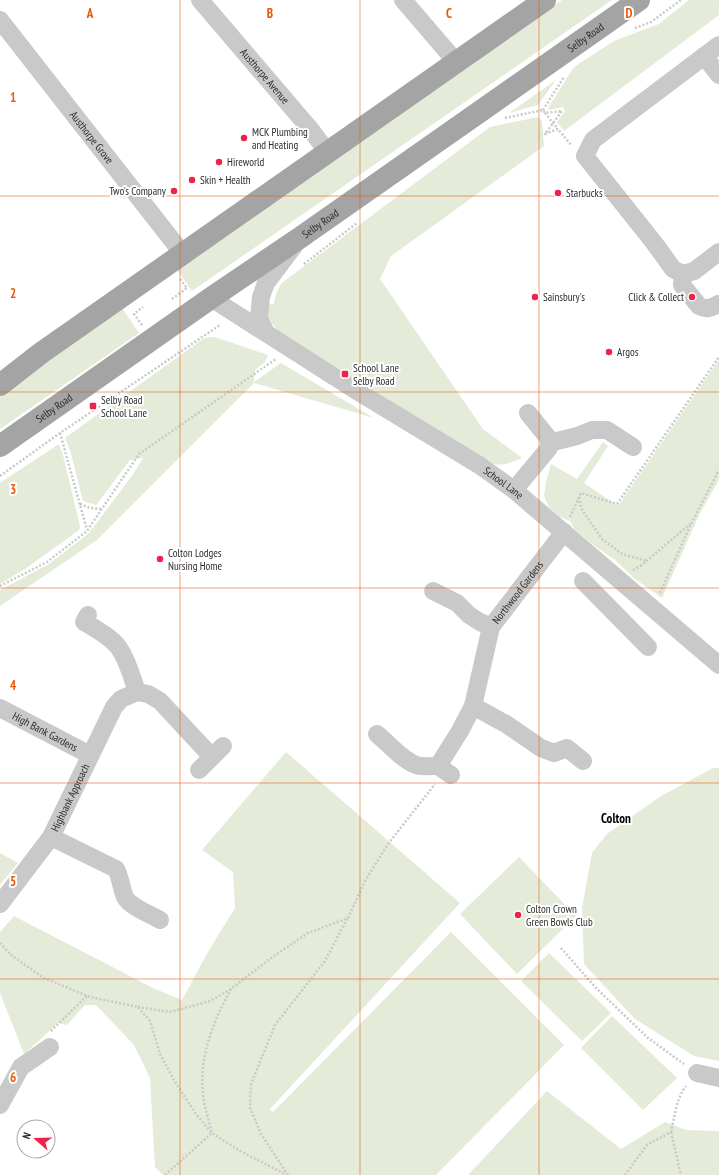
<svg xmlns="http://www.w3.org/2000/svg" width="719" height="1175" viewBox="0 0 719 1175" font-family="'PT Sans Narrow',sans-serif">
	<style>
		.green { fill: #e4ebd8 }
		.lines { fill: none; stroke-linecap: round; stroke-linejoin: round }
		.path { stroke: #c9c9c9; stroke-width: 2.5; stroke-dasharray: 2 2; stroke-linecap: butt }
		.minor { stroke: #c9c9c9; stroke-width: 18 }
		.major { stroke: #a4a4a4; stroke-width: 22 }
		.grid { fill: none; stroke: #e8590c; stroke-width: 1; stroke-opacity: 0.55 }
		.poi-dot { fill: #ee224b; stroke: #fff; stroke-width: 1.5 }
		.labels { text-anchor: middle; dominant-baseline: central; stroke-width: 4; stroke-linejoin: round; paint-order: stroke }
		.street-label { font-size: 11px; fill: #2c2c2c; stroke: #fff }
		.poi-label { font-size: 11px; fill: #2c2c2c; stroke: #fff; text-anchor: start }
		.quarter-label { font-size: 13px; font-weight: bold; fill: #000; stroke: #fff }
		.grid-label { font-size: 13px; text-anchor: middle; font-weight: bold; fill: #e8590c; stroke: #fff; stroke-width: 4; stroke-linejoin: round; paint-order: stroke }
	</style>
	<rect width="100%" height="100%" fill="#fff"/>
	<!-- green -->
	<g class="green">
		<path d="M562 0H612L192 291 177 270Z"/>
		<path d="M689 0H719V15L564 131 557 122 565 111 563 107 549 110 548 108 574 67 614 41 659 24Z"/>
		<path d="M556 80 538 105 509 113Z"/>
		<path d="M538 117 542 121 544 146 391 256 380 279 483 429 522 458C510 463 502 467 489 463L279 331C270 323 268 317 266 305L274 304C275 295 277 289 283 282L490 127Z"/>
		<path d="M122 308 139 333 0 429V395Z"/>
		<path d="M209 337H215L268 355 265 362 255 370 254 382 281 363 374 418 254 383 97 540 0 606V590L49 564 89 533 134 473 143 458 130 460 96 505 83 501 71 453 65 438 203 339Z"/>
		<path d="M719 360V480L700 513 662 598 635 579 615 560 596 547 575 530 570 521 558 516 549 507 544 496 546 482 551 464 577 479 603 442 608 446 584 483 618 506Z"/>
		<path d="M59 444 63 455 80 526 79 530 25 569 0 584V483Z"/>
		<path d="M286 752 460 903 270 1109 273 1112 451 932 564 1045 436 1175H163L155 1167 150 1078 134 1045 96 1005H85L67 1025 58 1023 24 1054 0 993V932L14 916 153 988 182 1000 209 950 235 908 233 872 202 850Z"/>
		<path d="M713 768H719V1061L694 1056 635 1019 584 964 582 908 592 853 607 834 661 796Z"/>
		<path d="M0 853 18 863 0 885Z"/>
		<path d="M519 857 576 916 517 974 460 914Z"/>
		<path d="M549 953 611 1013 582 1041 521 981Z"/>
		<path d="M612 1016 677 1078 643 1110 581 1048Z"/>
		<path d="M547 1091 621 1149 665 1122 686 1130 719 1131V1175H468Z"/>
	</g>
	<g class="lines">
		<!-- path -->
		<g class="path">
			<path d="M635 28 651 22 681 0"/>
			<path d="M543 110 564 77"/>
			<path d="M545 113 558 129"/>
			<path d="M505 118 543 110 545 113 562 111 545 134 558 129 571 145"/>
			<path d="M304 264 357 223"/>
			<path d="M172 299 187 288 180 279"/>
			<path d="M142 325 134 314 143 307"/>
			<path d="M60 433 87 530"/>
			<path d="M0 476 60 433 220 325"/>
			<path d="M579 497 581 508 602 539 622 554 647 561"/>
			<path d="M80 504 90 508 101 509"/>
			<path d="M570 517 581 493 617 504 719 357"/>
			<path d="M633 570 642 565 690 524"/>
			<path d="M0 586 47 562 87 531 139 454 276 359"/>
			<path d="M660 593 691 524 719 470"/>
			<path d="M0 943 11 955 44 978 90 997 138 1007 150 1021 160 1054 175 1082 196 1114 212 1133 240 1151 287 1175"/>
			<path d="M561 948 596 988 648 1038 684 1064"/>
			<path d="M138 1007 170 1012 210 1001 231 989 271 958 308 933 348 918 365 881 388 844 435 784"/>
			<path d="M51 1031 87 996"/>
			<path d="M671 1132 681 1175"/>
			<path d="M165 1175 212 1133C209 1120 204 1107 203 1094 199 1056 213 1022 231 989"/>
			<path d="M288 1175 261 1134 250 1108 251 1084 275 1025 325 961 347 919"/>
			<path d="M625 1175 647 1145 671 1132C674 1119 677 1096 686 1086"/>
		</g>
		<!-- minor -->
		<g class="minor">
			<path id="s1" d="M200 0 311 130 328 153"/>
			<path d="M403 0 457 63"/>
			<path id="s2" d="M0 20 183 254"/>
			<path d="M719 45 593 140 585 156 655 244 673 269 681 273H687L694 271 719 252"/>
			<path d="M704 56 719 75"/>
			<path d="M683 273 682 285 699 306C706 310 711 308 718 304"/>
			<path id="s3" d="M211 298 352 388 479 465 514 490 719 665"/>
			<path d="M265 331 259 318 261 297 266 283 294 246"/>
			<path d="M549 443 577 436 592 430H607L633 447"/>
			<path d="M514 490 549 448V439L528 413"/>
			<path d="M583 581 648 647"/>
			<path d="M433 591 457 603 469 615 480 622 491 627"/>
			<path d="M88 615 84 622C96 629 111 637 119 648 128 661 132 677 137 692"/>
			<path d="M473 706 506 724 541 748 554 753 567 748 583 761"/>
			<path id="s4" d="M0 708 90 755"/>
			<path d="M377 734C389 744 401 759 416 765 423 767 431 766 438 766"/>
			<path d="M199 770 223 746"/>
			<path id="s5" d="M451 775 438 766 460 731 473 706 491 627 564 532"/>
			<path d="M51 837 116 869C121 878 121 888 125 897 130 907 150 914 160 920"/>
			<path id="s6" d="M0 904 51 837 114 707 121 699 137 692 148 694 160 701 212 757"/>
			<path d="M697 1073 719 1078"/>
			<path d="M0 1105 21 1067 50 1047"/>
		</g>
		<!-- major -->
		<g class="major">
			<path d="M0 385 41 353 545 0"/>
			<path id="s7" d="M0 446 211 298 301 237 639 0"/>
		</g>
	</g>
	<!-- grid -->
	<path class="grid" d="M180 0V1175M360 0V1175M539 0V1175M0 196H719M0 392H719M0 588H719M0 783H719M0 979H719"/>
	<!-- markers -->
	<g class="poi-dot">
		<circle cx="244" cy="138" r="4"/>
		<circle cx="219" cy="162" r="4"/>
		<circle cx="192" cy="180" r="4"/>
		<circle cx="174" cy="191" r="4"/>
		<circle cx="558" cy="193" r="4"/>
		<circle cx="535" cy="297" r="4"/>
		<circle cx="692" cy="297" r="4"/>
		<circle cx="609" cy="352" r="4"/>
		<rect x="341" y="370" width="8" height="8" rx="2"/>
		<rect x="89" y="402" width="8" height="8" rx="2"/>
		<circle cx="160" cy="559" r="4"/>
		<circle cx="518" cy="915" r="4"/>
	</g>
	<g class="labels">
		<!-- street labels -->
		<g class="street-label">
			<text stroke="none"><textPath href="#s7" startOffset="714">Selby Road</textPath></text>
			<text stroke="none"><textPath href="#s1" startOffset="100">Austhorpe Avenue</textPath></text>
			<text stroke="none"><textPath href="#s2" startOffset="149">Austhorpe Grove</textPath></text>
			<text stroke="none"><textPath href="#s7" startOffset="390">Selby Road</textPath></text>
			<text stroke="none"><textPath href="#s7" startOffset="66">Selby Road</textPath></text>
			<text stroke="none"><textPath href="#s3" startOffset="346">School Lane</textPath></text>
			<text stroke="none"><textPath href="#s5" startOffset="210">Northwood Gardens</textPath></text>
			<text stroke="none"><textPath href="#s4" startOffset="51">High Bank Gardens</textPath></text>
			<text stroke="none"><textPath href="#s6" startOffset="128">Highbank Approach</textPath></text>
		</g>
		<!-- poi labels -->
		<g class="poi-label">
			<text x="252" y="132">MCK Plumbing<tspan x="252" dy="13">and Heating</tspan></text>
			<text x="227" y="162">Hireworld</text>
			<text x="200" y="180">Skin + Health</text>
			<text x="166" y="191" text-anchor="end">Two's Company</text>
			<text x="566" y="193">Starbucks</text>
			<text x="543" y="297">Sainsbury's</text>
			<text x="684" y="297" text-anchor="end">Click &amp; Collect</text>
			<text x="617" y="352">Argos</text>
			<text x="353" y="368">School Lane<tspan x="353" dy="13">Selby Road</tspan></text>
			<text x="101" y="400">Selby Road<tspan x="101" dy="13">School Lane</tspan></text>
			<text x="168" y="553">Colton Lodges<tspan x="168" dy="13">Nursing Home</tspan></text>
			<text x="526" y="909">Colton Crown<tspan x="526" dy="13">Green Bowls Club</tspan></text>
		</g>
		<!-- quarter labels -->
		<g class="quarter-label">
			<text x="616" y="818">Colton</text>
		</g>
	</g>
	<g class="grid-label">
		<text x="90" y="18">A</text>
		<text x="270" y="18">B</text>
		<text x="449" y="18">C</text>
		<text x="629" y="18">D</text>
		<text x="13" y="102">1</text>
		<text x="13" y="298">2</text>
		<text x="13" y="494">3</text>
		<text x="13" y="690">4</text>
		<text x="13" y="886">5</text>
		<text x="13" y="1082">6</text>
	</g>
	<!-- north arrow -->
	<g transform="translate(36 1139) rotate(290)"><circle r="19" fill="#ffffff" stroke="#ababab"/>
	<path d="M0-3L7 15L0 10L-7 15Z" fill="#ee224b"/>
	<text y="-6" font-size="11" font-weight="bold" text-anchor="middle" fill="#2c2c2c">N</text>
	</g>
</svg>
